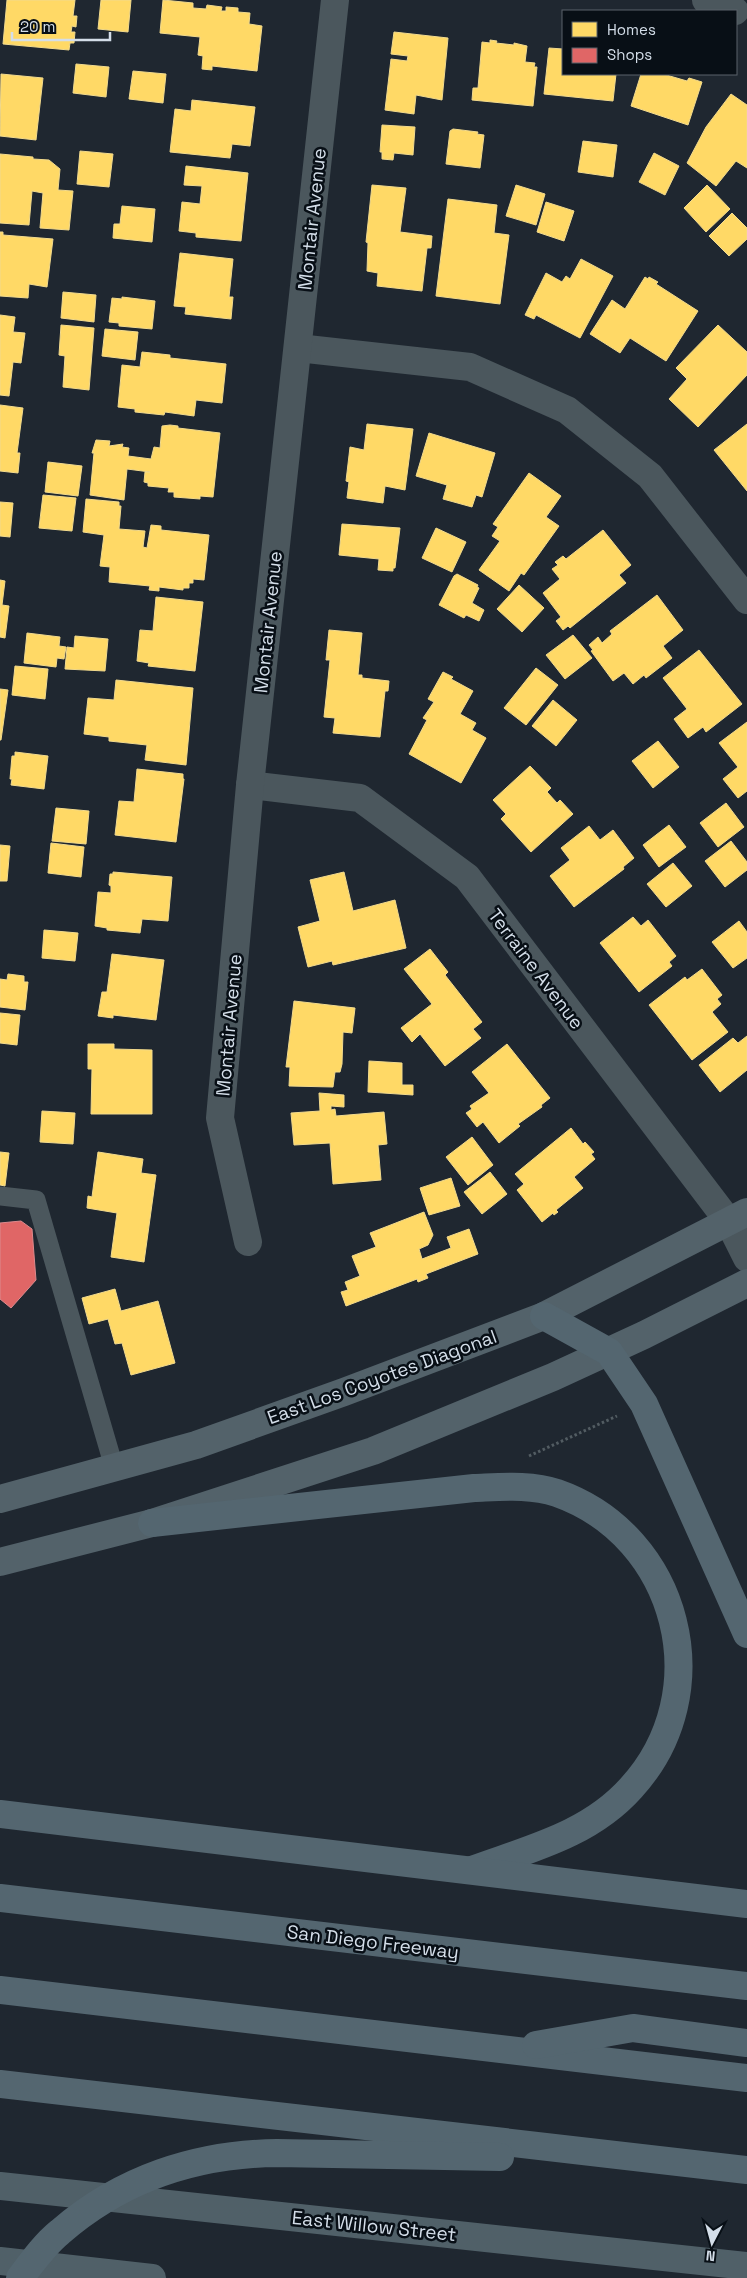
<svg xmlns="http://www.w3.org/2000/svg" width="747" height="2278" viewBox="0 0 747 2278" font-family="'Space Grotesk',sans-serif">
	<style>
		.homes { fill: #ffd966; stroke: #f2da8d }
		.shops { fill: #e06666; stroke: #dc8a8d }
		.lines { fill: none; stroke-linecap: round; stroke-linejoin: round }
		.path { stroke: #525c62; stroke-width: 3; stroke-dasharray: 2.5 2.5; stroke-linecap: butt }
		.lane { stroke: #4b575d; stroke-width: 19 }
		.street { stroke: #4b575d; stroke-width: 28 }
		.secondary { stroke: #53626a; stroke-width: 28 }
		.primary { stroke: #506068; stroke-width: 28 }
		.highway { stroke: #546670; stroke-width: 28 }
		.labels { text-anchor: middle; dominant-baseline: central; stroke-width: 5; stroke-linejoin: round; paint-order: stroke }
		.street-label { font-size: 19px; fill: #d4dee9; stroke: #080f16 }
	</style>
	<rect width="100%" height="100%" fill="#1f2730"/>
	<!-- homes -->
	<g class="homes">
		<path d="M7 0H75L73 16H77L76 27 72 26 71 32H75L74 43H70L69 50 3 44Z"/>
		<path d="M101 0H131L128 32 98 29Z"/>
		<path d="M163 0 193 3V8L206 9 207 5 222 7 221 11H226V7L238 8V12L250 13 249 24 262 26 257 71 212 66V70L202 69 203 56 198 55 200 37 160 33Z"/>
		<path d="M394 32 448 38 442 100 416 95 414 114 385 110 391 59 407 61 408 56 391 54Z"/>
		<path d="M490 40 497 41 496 43 514 45V43L527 46 525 62 535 63 534 67H537L533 106 472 100 473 88H478L482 42 490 43Z"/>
		<path d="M549 48 563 49V74H616L613 101 544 94Z"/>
		<path d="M76 64 109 67 106 97 73 93Z"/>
		<path d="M133 71 166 74 163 103 129 99Z"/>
		<path d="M1 74 43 78 36 140 0 136Z"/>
		<path d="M641 74H663L687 81 689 78 702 82 688 125 631 106Z"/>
		<path d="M731 94 747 105V168L736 161 716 186 687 163 706 127Z"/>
		<path d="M192 100 255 107 250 146 232 144 230 158 170 152 175 109 191 111Z"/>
		<path d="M382 125 415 127 413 155 394 153 393 160 382 159V152H380Z"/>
		<path d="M453 129 478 132 477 134 484 135 480 168 446 164 450 131Z"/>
		<path d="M583 141 617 145 613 177 578 172Z"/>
		<path d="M80 151 113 154 109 187 77 184Z"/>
		<path d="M654 153 679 166 665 195 639 182Z"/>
		<path d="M0 154 33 157V159L49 160 60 169 58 190 73 191 69 230 40 228 43 193 32 191 29 225 0 223Z"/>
		<path d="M186 166 248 173 241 241 196 237V233L179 231 182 202 200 204 202 186 184 185Z"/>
		<path d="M372 185 406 188 400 232 432 236 431 248H427L422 291 377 286 378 273 367 271 368 243 366 242Z"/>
		<path d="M516 185 545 194 536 225 506 216Z"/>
		<path d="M707 185 730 209 706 232 684 208Z"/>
		<path d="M448 199 497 205 494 233 509 235 500 304 436 296Z"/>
		<path d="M546 202 574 211 564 241 537 232Z"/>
		<path d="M122 206 155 209 152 242 113 238 114 224H120Z"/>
		<path d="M732 213 747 228V239L729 256 709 236Z"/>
		<path d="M0 232H3V235L53 239 47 287 29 284 28 298 0 296Z"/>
		<path d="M180 253 233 259 229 297H233L231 319 185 314 186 307 174 306Z"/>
		<path d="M581 259 613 276 580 338 536 315 534 319 525 315 546 273 562 282 566 276 570 279Z"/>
		<path d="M645 277 648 279 649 277 658 282 656 284 698 311 666 361 630 338 620 353 590 334 612 300 625 309Z"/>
		<path d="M63 292 96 295 94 322 61 318Z"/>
		<path d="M122 297 155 301 152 329 119 326V323L109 322 112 298 122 299Z"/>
		<path d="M0 315 15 317 13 332 25 333 21 363 13 362 9 396 0 395Z"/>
		<path d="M61 325 94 328 89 390 63 387 65 356 59 355Z"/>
		<path d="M718 325 747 352V375L698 427 669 399 687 379 676 368Z"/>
		<path d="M105 329 138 332 135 360 102 356Z"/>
		<path d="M142 352 170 355V358L226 364 222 403 196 400 194 416 165 412 164 415 135 412V409L118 407 122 365 140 367Z"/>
		<path d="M0 405 23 408 17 453H20L18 473 0 471Z"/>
		<path d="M367 424 413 429 405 490 385 486 383 503 347 498 349 482 346 481 350 447 364 450Z"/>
		<path d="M747 424V491L714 450Z"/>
		<path d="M170 425 178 426V428L220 433 213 497 200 496V499L174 497V492H168L169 488 148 486V483L144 482 145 472H150L127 469 124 500 90 495 94 453H92L96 440 110 441 109 446 123 444 122 447 129 448 128 456 151 459 154 447 160 448 162 426Z"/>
		<path d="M429 433 495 453 482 497 476 495 472 507 443 499 447 485 416 476Z"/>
		<path d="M48 462 82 466 78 496 45 492Z"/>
		<path d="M529 473 561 496 546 517 559 526 524 575 521 573 509 591 479 570 500 541 492 536 498 527 493 524Z"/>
		<path d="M43 495 76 498 72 531 39 528Z"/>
		<path d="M86 499 119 502V506H121L119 529 145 531 143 547 147 548 151 525 161 526V530L209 535 204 580 193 579V583H189V588H183V590L159 587V591L149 590 150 586 109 582 110 567 100 566 104 535 83 532Z"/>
		<path d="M0 502 13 503 10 537 0 536Z"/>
		<path d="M342 524 400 528 395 568H393V571L378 570 379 559 339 555Z"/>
		<path d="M436 528 466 542 452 572 422 558Z"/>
		<path d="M603 530 631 565 619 575 626 583 570 628 568 626 563 630 556 621 561 617 543 593 560 579 552 569 558 565 555 562 563 556 566 559Z"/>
		<path d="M457 574 478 585 477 587 479 588 472 603 484 610 479 621 466 615 464 618 439 605 454 576Z"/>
		<path d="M0 580 5 581 2 605 9 606 5 638 0 637Z"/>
		<path d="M519 585 544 608 522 632 497 609Z"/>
		<path d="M657 595 683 630 663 646 672 658 646 678 644 675 633 684 624 673 613 681 591 651 593 650 589 645 598 637 602 643 612 634 610 631Z"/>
		<path d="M156 597 203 602 195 671 148 666 149 663 137 661 140 630 153 631Z"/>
		<path d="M329 630 362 633 358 675H362V678L389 681 388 691H385L380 737 333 733 335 718 324 717 330 660H326Z"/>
		<path d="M27 633 60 637 59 646 66 647 64 659 57 658 56 667 24 663Z"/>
		<path d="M573 635 592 658 565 679 546 655Z"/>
		<path d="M75 636 108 639 105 671 65 669 67 647 74 648Z"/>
		<path d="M699 650 742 704 706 732 703 727 688 738 674 719 687 709 663 678Z"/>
		<path d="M15 666 48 669 45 699 12 695Z"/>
		<path d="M536 668 558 685 526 725 504 708Z"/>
		<path d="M443 672 453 677 451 679 473 691 460 714 476 723 472 730 486 738 461 783 409 754 427 720 423 718 434 702 428 699Z"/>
		<path d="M116 680 193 688 186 765 145 760 147 745 109 741V737L84 734 88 698 114 700Z"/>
		<path d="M0 689 8 690 1 740H0Z"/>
		<path d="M553 700 577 720 556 746 532 726Z"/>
		<path d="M747 722V791L738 798 723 779 738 767 719 743Z"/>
		<path d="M658 741 679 767 653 788 632 761Z"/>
		<path d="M15 752 48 756 44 789 11 785 12 779H10L12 756H15Z"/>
		<path d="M530 766 551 788 547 792 557 803 560 800 573 814 531 852 501 819 506 814 493 800Z"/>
		<path d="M137 769 183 774V779H184L176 842 115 835 119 801 134 802Z"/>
		<path d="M726 803 744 827 718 847 700 823Z"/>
		<path d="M56 808 89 811 86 844 52 841Z"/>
		<path d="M669 825 686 847 659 867 643 845Z"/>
		<path d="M589 826 600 840 613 830 634 858 623 867 624 869 574 907 550 876 570 860 561 848Z"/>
		<path d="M731 841 747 862V870L725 887 705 861Z"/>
		<path d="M51 843 84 847 81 877 48 873Z"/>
		<path d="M0 845 10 846 7 881H0Z"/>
		<path d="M673 863 692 886 666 907 647 884Z"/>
		<path d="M113 872 172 877 168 921 142 919 140 933 107 930V928L95 926 98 892 111 893V886L109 885 110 874H113Z"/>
		<path d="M344 872 353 911 395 900 406 948 333 965 332 961 308 967 298 927 320 921 310 880Z"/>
		<path d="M633 917 641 926 648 920 676 956 669 962 672 966 639 992 600 943Z"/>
		<path d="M739 921 747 932V958L733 968 712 942Z"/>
		<path d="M44 930 78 933 75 961 42 958Z"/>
		<path d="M430 949 448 972 445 975 482 1022 473 1029 481 1038 445 1066 420 1034 412 1042 401 1028 432 1004 404 969Z"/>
		<path d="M112 954 164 960 156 1020 113 1015V1018L98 1016 102 992H107Z"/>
		<path d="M702 969 722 995 717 999 721 1004 712 1012 728 1032 692 1060 649 1005 685 977 687 980Z"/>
		<path d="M8 974 24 976V982H28L25 1010 0 1007V979L7 980Z"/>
		<path d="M294 1001 355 1008 352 1033 343 1032 342 1064 340 1072H335L333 1087 289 1086 290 1067H286Z"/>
		<path d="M0 1013 20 1015 17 1045 0 1043Z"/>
		<path d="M747 1036V1070L720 1092 699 1065 733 1038 738 1043Z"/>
		<path d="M88 1044H114V1049L152 1050V1114H91L92 1069H88Z"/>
		<path d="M507 1044 550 1098 541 1105 542 1107 518 1124 520 1126 499 1143 483 1122 477 1127 466 1113 472 1109 470 1106 489 1093 472 1072Z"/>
		<path d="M369 1061 402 1063V1085H413V1095L368 1092Z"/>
		<path d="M319 1093 344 1095V1107L331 1106V1110L335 1109 336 1116 384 1112 387 1144 378 1145 381 1180 333 1184 330 1143 294 1145 291 1113 320 1111Z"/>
		<path d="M42 1111 75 1113 73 1144 40 1142Z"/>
		<path d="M571 1128 583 1144 585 1142 594 1152 591 1154 595 1159 574 1177 583 1188 556 1210 558 1212 554 1215 553 1213 542 1222 517 1190 524 1184 515 1174Z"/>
		<path d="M472 1137 493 1165 468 1185 446 1157Z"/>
		<path d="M0 1152 9 1153 5 1186 0 1185Z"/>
		<path d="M98 1152 143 1159 141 1173 156 1175 144 1262 111 1257 117 1213 87 1208 88 1196 92 1197Z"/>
		<path d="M490 1172 507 1194 482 1214 464 1192Z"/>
		<path d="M451 1178 460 1206 429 1215 420 1188Z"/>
		<path d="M424 1212 433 1235 428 1245 419 1249 422 1259 451 1248 447 1237 469 1229 478 1254 426 1274 428 1278 418 1282 417 1279 346 1306 341 1292 348 1290 345 1282 360 1276 352 1256 376 1247 370 1233Z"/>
		<path d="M115 1289 121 1311 158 1301 175 1363 131 1375 122 1343 115 1344 108 1319 89 1324 82 1298Z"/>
	</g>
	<!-- shops -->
	<path class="shops" d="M21 1221 32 1229 36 1280 11 1308 0 1299V1223Z"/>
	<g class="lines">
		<!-- path -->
		<path class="path" d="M529 1456 617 1416"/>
		<!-- lane -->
		<path class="lane" d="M0 1196 36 1200 114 1467"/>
		<!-- street -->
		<g class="street">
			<path d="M706 0 722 4 735 11"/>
			<path d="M298 348 470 367 567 410 650 476 747 600"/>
			<path d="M250 785 360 798 467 877 729 1222 747 1258"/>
			<path d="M248 1242 220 1118 250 785 335 0"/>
		</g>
		<!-- secondary -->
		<g class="secondary">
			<path d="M0 1499 196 1445 344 1392 544 1316 747 1212"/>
			<path d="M0 1562 152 1523 373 1451 553 1377 644 1335 747 1283"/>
		</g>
		<!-- primary -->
		<g class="primary">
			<path d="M0 2186 747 2266"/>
			<path d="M0 2261 152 2278"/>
		</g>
		<!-- highway -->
		<g class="highway">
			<path d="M544 1316 609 1352 644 1404 747 1634"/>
			<path d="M152 1523 474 1488C501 1487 531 1484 557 1493 679 1536 719 1692 631 1788 589 1835 529 1849 472 1870"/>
			<path d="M0 1814 747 1904"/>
			<path d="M0 1898 747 1986"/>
			<path d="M0 1990 747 2078"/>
			<path d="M536 2045 633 2028 747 2043"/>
			<path d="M0 2084 747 2170"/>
			<path d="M20 2278C32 2262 45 2244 60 2232 121 2179 196 2154 277 2153L500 2157"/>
		</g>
	</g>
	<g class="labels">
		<!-- street labels -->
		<g class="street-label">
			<text transform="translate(312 219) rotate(-84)">Montair Avenue</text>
			<text transform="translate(268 622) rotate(-84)">Montair Avenue</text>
			<text transform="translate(536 969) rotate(53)">Terraine Avenue</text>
			<text transform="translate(229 1025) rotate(-85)">Montair Avenue</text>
			<text transform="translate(382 1377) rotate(-20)">East Los Coyotes Diagonal</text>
			<text transform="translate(373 1942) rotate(7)">San Diego Freeway</text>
			<text transform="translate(374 2226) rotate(6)">East Willow Street</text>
		</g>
	</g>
	<!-- legend -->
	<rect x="562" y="10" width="175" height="65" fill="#080f16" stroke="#5a626a"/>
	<rect x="572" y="22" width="25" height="15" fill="#ffd966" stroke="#5a626a"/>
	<text x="607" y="35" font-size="15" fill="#d4dee9">Homes</text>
	<rect x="572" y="48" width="25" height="15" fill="#e06666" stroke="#5a626a"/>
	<text x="607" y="60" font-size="15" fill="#d4dee9">Shops</text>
	<!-- north arrow -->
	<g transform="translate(712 2243) rotate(186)" stroke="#080f16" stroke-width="4" paint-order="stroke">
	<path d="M0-4L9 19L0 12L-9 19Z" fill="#d4dee9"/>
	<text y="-8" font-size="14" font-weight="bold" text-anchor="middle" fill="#d4dee9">N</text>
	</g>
	<!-- scale -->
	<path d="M12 32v8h98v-8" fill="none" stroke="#d4dee9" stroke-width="2.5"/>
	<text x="20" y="32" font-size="15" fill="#d4dee9" stroke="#080f16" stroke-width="4" paint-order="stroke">20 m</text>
</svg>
